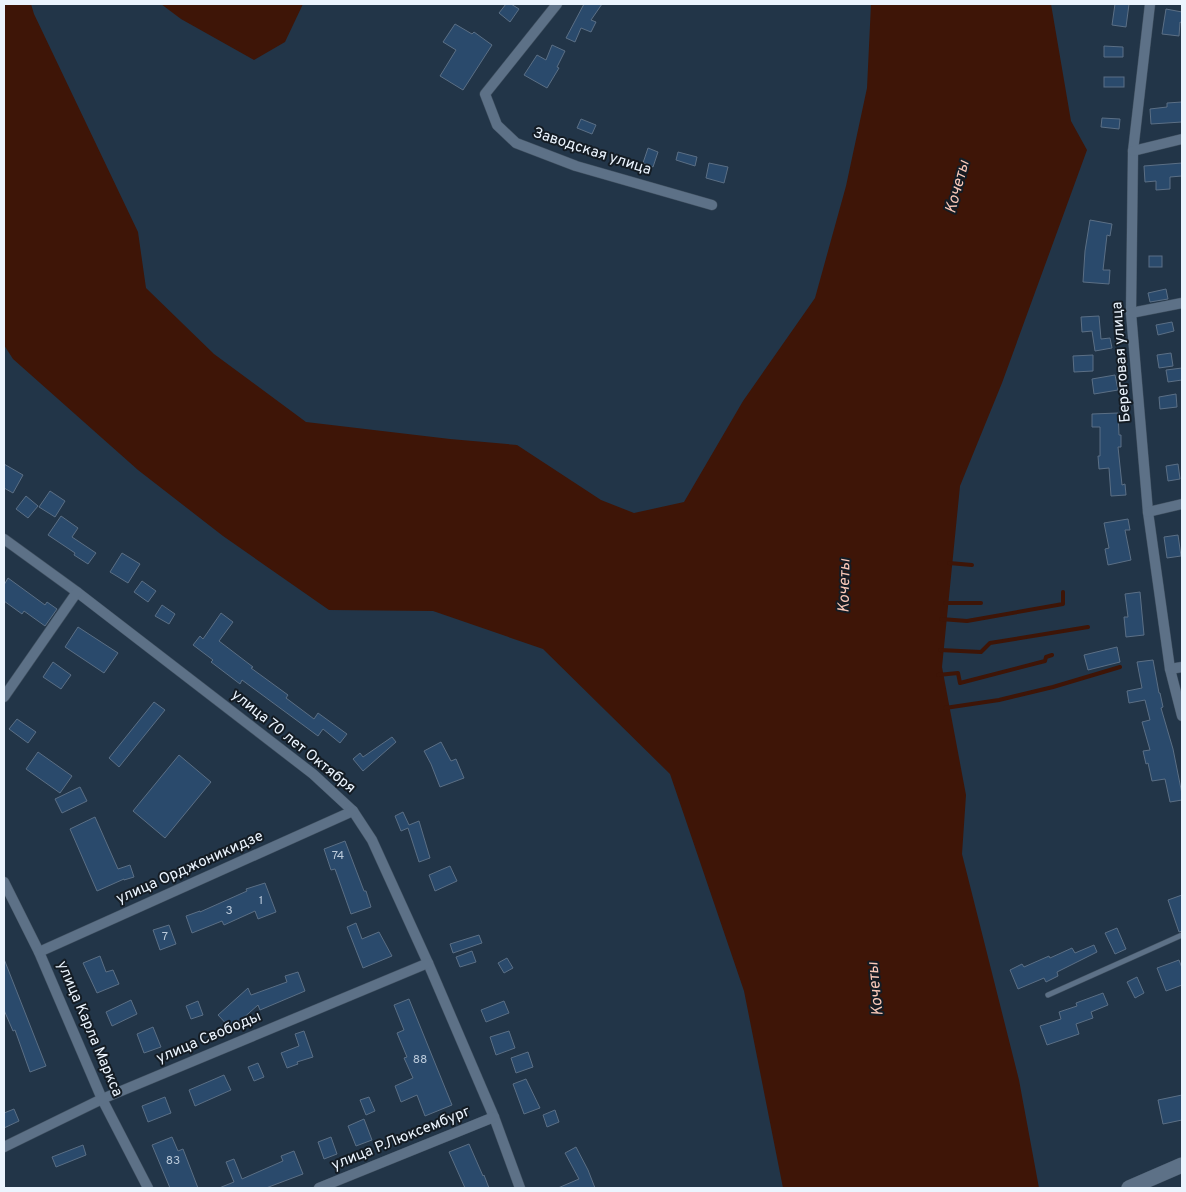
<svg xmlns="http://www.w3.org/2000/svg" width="1186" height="1192" viewBox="0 0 1186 1192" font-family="Overpass,sans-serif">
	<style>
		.water { fill: #3e1507 }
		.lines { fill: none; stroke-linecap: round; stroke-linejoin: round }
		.stream { stroke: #3e1507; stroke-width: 4 }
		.building { fill: #2a4a6c; stroke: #5b6f85 }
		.lane-casing { stroke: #405060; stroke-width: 6 }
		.street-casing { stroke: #405060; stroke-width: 11 }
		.secondary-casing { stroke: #405060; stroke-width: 16 }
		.lane { stroke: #5d7187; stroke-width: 5 }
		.street { stroke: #5d7187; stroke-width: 10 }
		.secondary { stroke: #5d7187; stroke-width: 15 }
		.labels { text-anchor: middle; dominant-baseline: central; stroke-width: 4; stroke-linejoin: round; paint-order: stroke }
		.number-label { font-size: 12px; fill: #bbcada }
		.street-label { font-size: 15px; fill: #ebf4fe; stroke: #141c24 }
		.water-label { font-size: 16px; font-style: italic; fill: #f8c8b8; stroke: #141c24 }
	</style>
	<rect width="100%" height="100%" fill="#223548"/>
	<!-- water -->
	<g class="water">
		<path d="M4 4H31L34 14 138 232 146 288 214 354 306 422 450 439 517 445 601 500 634 513 684 502 743 401 815 298 846 186 867 88 871 4H1051L1071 121 1087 150 1002 383 960 486 942 667 966 795 962 854 1019 1080 1039 1188H783L744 991 670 774 543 649 433 611 329 610 223 536 138 470 13 359 4 345Z"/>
		<path d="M161 4H303L285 42 254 60 181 19Z"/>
	</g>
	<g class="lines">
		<!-- stream -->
		<g class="stream">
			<path d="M949 563 972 565"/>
			<path d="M945 603H981"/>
			<path d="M941 619 967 621 1063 604V592"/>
			<path d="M940 650 981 652 990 643 1088 627"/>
			<path d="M938 675 958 673 960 683 1045 661 1046 657 1052 655"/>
			<path d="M945 708 999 700 1053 687 1120 667"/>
		</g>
	</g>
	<!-- building -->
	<g class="building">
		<path d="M506 4H511L519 9 510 22 499 13Z"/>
		<path d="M584 4H602L591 20 596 22 591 32 581 28 575 42 566 38Z"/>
		<path d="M1115 4H1129L1126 27 1112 25Z"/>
		<path d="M1166 9 1182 12V23L1180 22 1179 36 1162 34Z"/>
		<path d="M455 24 472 34 474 32 492 45 463 90 440 76 456 50 443 42Z"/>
		<path d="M552 45 565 51 557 67 559 68 547 88 524 75 537 55 546 60Z"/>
		<path d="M1104 46 1123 47V57H1104Z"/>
		<rect x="1104" y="77" width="20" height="10"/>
		<path d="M1182 102V122L1151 124 1150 109 1167 107V103Z"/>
		<path d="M1102 118 1120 119 1119 129 1101 127Z"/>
		<path d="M581 119 596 125 592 134 577 128Z"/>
		<path d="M648 148 658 152 653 167 643 163Z"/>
		<path d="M678 152 697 157 695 166 676 160Z"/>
		<path d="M709 163 728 167 724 183 706 178Z"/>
		<path d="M1182 163V176L1170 177V189L1156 190V181L1145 182 1144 166Z"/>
		<path d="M1090 220 1112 224 1110 236 1107 235 1103 270H1110L1109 284 1083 282 1085 251Z"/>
		<rect x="1149" y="256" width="13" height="11"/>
		<path d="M1166 289 1168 299 1150 302 1148 293Z"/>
		<path d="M1099 316 1101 339 1110 338 1112 348 1095 351 1092 331 1082 332 1081 317Z"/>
		<path d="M1172 322 1174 331 1158 335 1156 325Z"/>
		<path d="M1171 353 1173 366 1159 368 1157 355Z"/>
		<path d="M1093 355V371L1074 372 1073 356Z"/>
		<path d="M1182 368V380L1168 382 1166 370Z"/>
		<path d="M1115 375 1118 390 1094 394 1092 379Z"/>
		<path d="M1176 394 1177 407 1160 409 1159 397Z"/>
		<path d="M1118 413 1119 435H1121V447H1118L1122 485 1125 484 1126 495 1111 496 1109 468 1099 469 1098 456H1100V427H1092V414Z"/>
		<path d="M4 464 23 475 13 493 4 488Z"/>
		<path d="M1178 464 1180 479 1168 481 1166 466Z"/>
		<path d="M50 491 65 501 55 517 39 507Z"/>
		<path d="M26 496 38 506 28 518 16 509Z"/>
		<path d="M61 516 78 528 72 537 96 553 88 564 74 555 75 553 48 535Z"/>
		<path d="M1128 519 1130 530H1125L1131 560 1108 565 1105 549 1109 548 1104 523Z"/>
		<path d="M1178 535 1181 556 1167 558 1164 537Z"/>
		<path d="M122 553 140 564 128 583 110 572Z"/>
		<path d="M8 578 45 605 47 602 57 609 45 626 24 611 22 614 4 601V585Z"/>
		<path d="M142 581 156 591 148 602 134 592Z"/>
		<path d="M1140 592 1144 635 1126 637 1124 617H1128L1125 594Z"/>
		<path d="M162 605 175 614 169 624 155 616Z"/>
		<path d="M221 613 233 622 219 641 253 667 251 668 288 695 286 698 314 719 318 713 347 734 340 743 323 729 318 736 242 680 240 684 211 662 213 660 193 645 200 636 203 639Z"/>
		<path d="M78 627 118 653 104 673 65 647Z"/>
		<path d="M1117 647 1120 662 1088 670 1084 655Z"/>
		<path d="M1153 660 1159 693H1160L1163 707 1161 708 1173 749 1182 794V800L1170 802 1165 779 1152 781 1148 763 1146 764 1143 751 1150 750 1142 722 1150 720 1145 700 1129 703 1127 691 1142 688 1137 662Z"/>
		<path d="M53 662 71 675 61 689 43 677Z"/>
		<path d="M154 702 165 710 119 767 109 758Z"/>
		<path d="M17 719 36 732 28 743 9 729Z"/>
		<path d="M392 737 396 742 363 771 353 759 360 753 363 757Z"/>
		<path d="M441 742 451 761 456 759 464 778 440 787 431 764 424 751Z"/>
		<path d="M38 752 72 776 60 793 26 769Z"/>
		<path d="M179 755 211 782 165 838 133 811Z"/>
		<path d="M80 787 87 801 62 813 55 799Z"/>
		<path d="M403 812 409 825 419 821 430 858 419 862 408 828 401 831 395 816Z"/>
		<path d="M95 817 118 869 130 865 134 877 124 880V879L97 891 70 829Z"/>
		<path d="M345 841 364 891H366L371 907 351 914 335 869 331 870 324 849Z"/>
		<path d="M450 866 457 881 435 891 429 875Z"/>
		<path d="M265 883 276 912 258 919 255 911 224 925 222 921 192 933 186 916 200 911V912L247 891 246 889Z"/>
		<path d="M1182 895V931L1179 932 1168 900Z"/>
		<path d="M356 923 362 939 379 932 392 956 363 968 347 927Z"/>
		<path d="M169 925 176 944 160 950 153 930Z"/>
		<path d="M1117 928 1126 949 1115 954 1105 933Z"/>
		<path d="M479 935 482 943 453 953 450 944Z"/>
		<path d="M1094 945 1097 952 1057 972 1058 976 1046 982 1044 978 1018 989 1010 970 1022 964 1024 967 1049 956 1050 958 1072 948 1075 953Z"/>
		<path d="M472 951 476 962 460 967 456 957Z"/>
		<path d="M100 956 106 972 113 970 119 984 97 993 83 963Z"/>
		<path d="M507 958 513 968 504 973 498 963Z"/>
		<path d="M4 959 46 1066 30 1072 15 1030 13 1031 4 1010Z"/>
		<path d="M1179 960 1182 968V985L1166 991 1157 968Z"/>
		<path d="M298 972 305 991 260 1010 258 1005 231 1029 218 1015 248 988 251 995 287 982 285 976Z"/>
		<path d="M1137 977 1144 993 1135 998 1127 982Z"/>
		<path d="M1103 993 1108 1005 1091 1012 1093 1018 1076 1024 1079 1034 1047 1045 1040 1026 1061 1019 1059 1012 1077 1006 1076 1003Z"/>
		<path d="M409 999 452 1105 425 1116 417 1095 401 1102 395 1086 413 1078 404 1058 407 1057 397 1033 404 1030 394 1005Z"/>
		<path d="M131 1000 137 1014 112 1026 106 1012Z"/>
		<path d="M198 1001 203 1015 191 1019 186 1006Z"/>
		<path d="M504 1001 509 1013 486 1022 481 1010Z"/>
		<path d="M153 1027 161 1047 144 1053 137 1034Z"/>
		<path d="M304 1031 313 1057 297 1062 298 1064 287 1068 281 1053 299 1046 295 1034Z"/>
		<path d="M509 1031 515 1048 496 1055 490 1037Z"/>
		<path d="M528 1052 533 1067 516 1073 511 1058Z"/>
		<path d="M258 1063 264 1077 254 1081 248 1067Z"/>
		<path d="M224 1075 231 1090 195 1106 189 1090Z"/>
		<path d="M526 1079 540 1108 524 1114 513 1084Z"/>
		<path d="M1182 1095V1120L1163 1124 1158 1100Z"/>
		<path d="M165 1097 171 1113 148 1122 142 1106Z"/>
		<path d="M369 1097 375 1111 366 1115 360 1100Z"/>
		<path d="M14 1109 19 1121 4 1128V1113Z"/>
		<path d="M555 1110 559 1122 547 1127 543 1115Z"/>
		<path d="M364 1119 372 1140 356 1146 348 1126Z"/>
		<path d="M172 1137 178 1151 183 1149 198 1188H170L152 1145Z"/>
		<path d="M331 1137 337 1154 324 1159 318 1142Z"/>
		<path d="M469 1144 483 1176 484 1175 489 1188H465L449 1152Z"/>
		<path d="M83 1145 86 1155 56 1167 52 1157Z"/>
		<path d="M576 1147 588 1170 595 1188H558L579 1179 565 1153Z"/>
		<path d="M294 1151 303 1174 266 1188H219L234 1182 226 1162 234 1159 242 1179 283 1161 281 1156Z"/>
	</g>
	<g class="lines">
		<!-- lane casing -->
		<g class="lane-casing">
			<path id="lane" d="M1048 995 1182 935"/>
		</g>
		<!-- street casing -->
		<g class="street-casing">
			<g id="street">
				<path d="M557 4 485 94 497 125 516 143 576 166 712 205"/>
				<path d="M1150 4 1133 151 1131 313 1148 512 1170 669 1182 716"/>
				<path d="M1133 151 1182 139"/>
				<path d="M1131 313 1182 303"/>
				<path d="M1148 512 1182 504"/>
				<path d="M4 539 77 592 313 774 353 811 372 840 428 963 494 1117 520 1188"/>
				<path d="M1170 669 1182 667"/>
				<path d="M4 697 77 592"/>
				<path d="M4 882 39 952 102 1099 148 1188"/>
				<path d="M39 952 353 811"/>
				<path d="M4 1147 102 1099 428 963"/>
				<path d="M319 1188 494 1117"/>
			</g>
		</g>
		<!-- secondary casing -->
		<g class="secondary-casing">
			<path id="secondary" d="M1129 1188 1182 1165"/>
		</g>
		<!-- lane -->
		<use href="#lane" class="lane"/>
		<!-- street -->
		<use href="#street" class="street"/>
		<!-- secondary -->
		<use href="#secondary" class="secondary"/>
	</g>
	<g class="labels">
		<!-- number labels -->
		<g class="number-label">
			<text x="338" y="856">74</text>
			<text x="261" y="901">1</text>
			<text x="229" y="911">3</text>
			<text x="165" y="937">7</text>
			<text x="420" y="1060">88</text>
			<text x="173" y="1161">83</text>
		</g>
		<!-- street labels -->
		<g class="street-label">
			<text transform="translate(592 152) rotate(18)">Заводская улица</text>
			<text transform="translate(1122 362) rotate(-94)">Береговая улица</text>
			<text transform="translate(293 742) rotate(39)">улица 70 лет Октября</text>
			<text transform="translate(190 868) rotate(-24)">улица Орджоникидзе</text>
			<text transform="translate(89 1029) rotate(67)">улица Карла Маркса</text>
			<text transform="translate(209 1038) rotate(-23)">улица Свободы</text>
			<text transform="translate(401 1139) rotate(-22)">улица Р.Люксембург</text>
		</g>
		<!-- water labels -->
		<g class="water-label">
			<text transform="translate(958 187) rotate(-75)">Кочеты</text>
			<text transform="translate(845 586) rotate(-89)">Кочеты</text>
			<text transform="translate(876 989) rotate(-96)">Кочеты</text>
		</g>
	</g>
	<!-- border -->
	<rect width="1186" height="1192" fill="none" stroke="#ebf4fe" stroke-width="10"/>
</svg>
